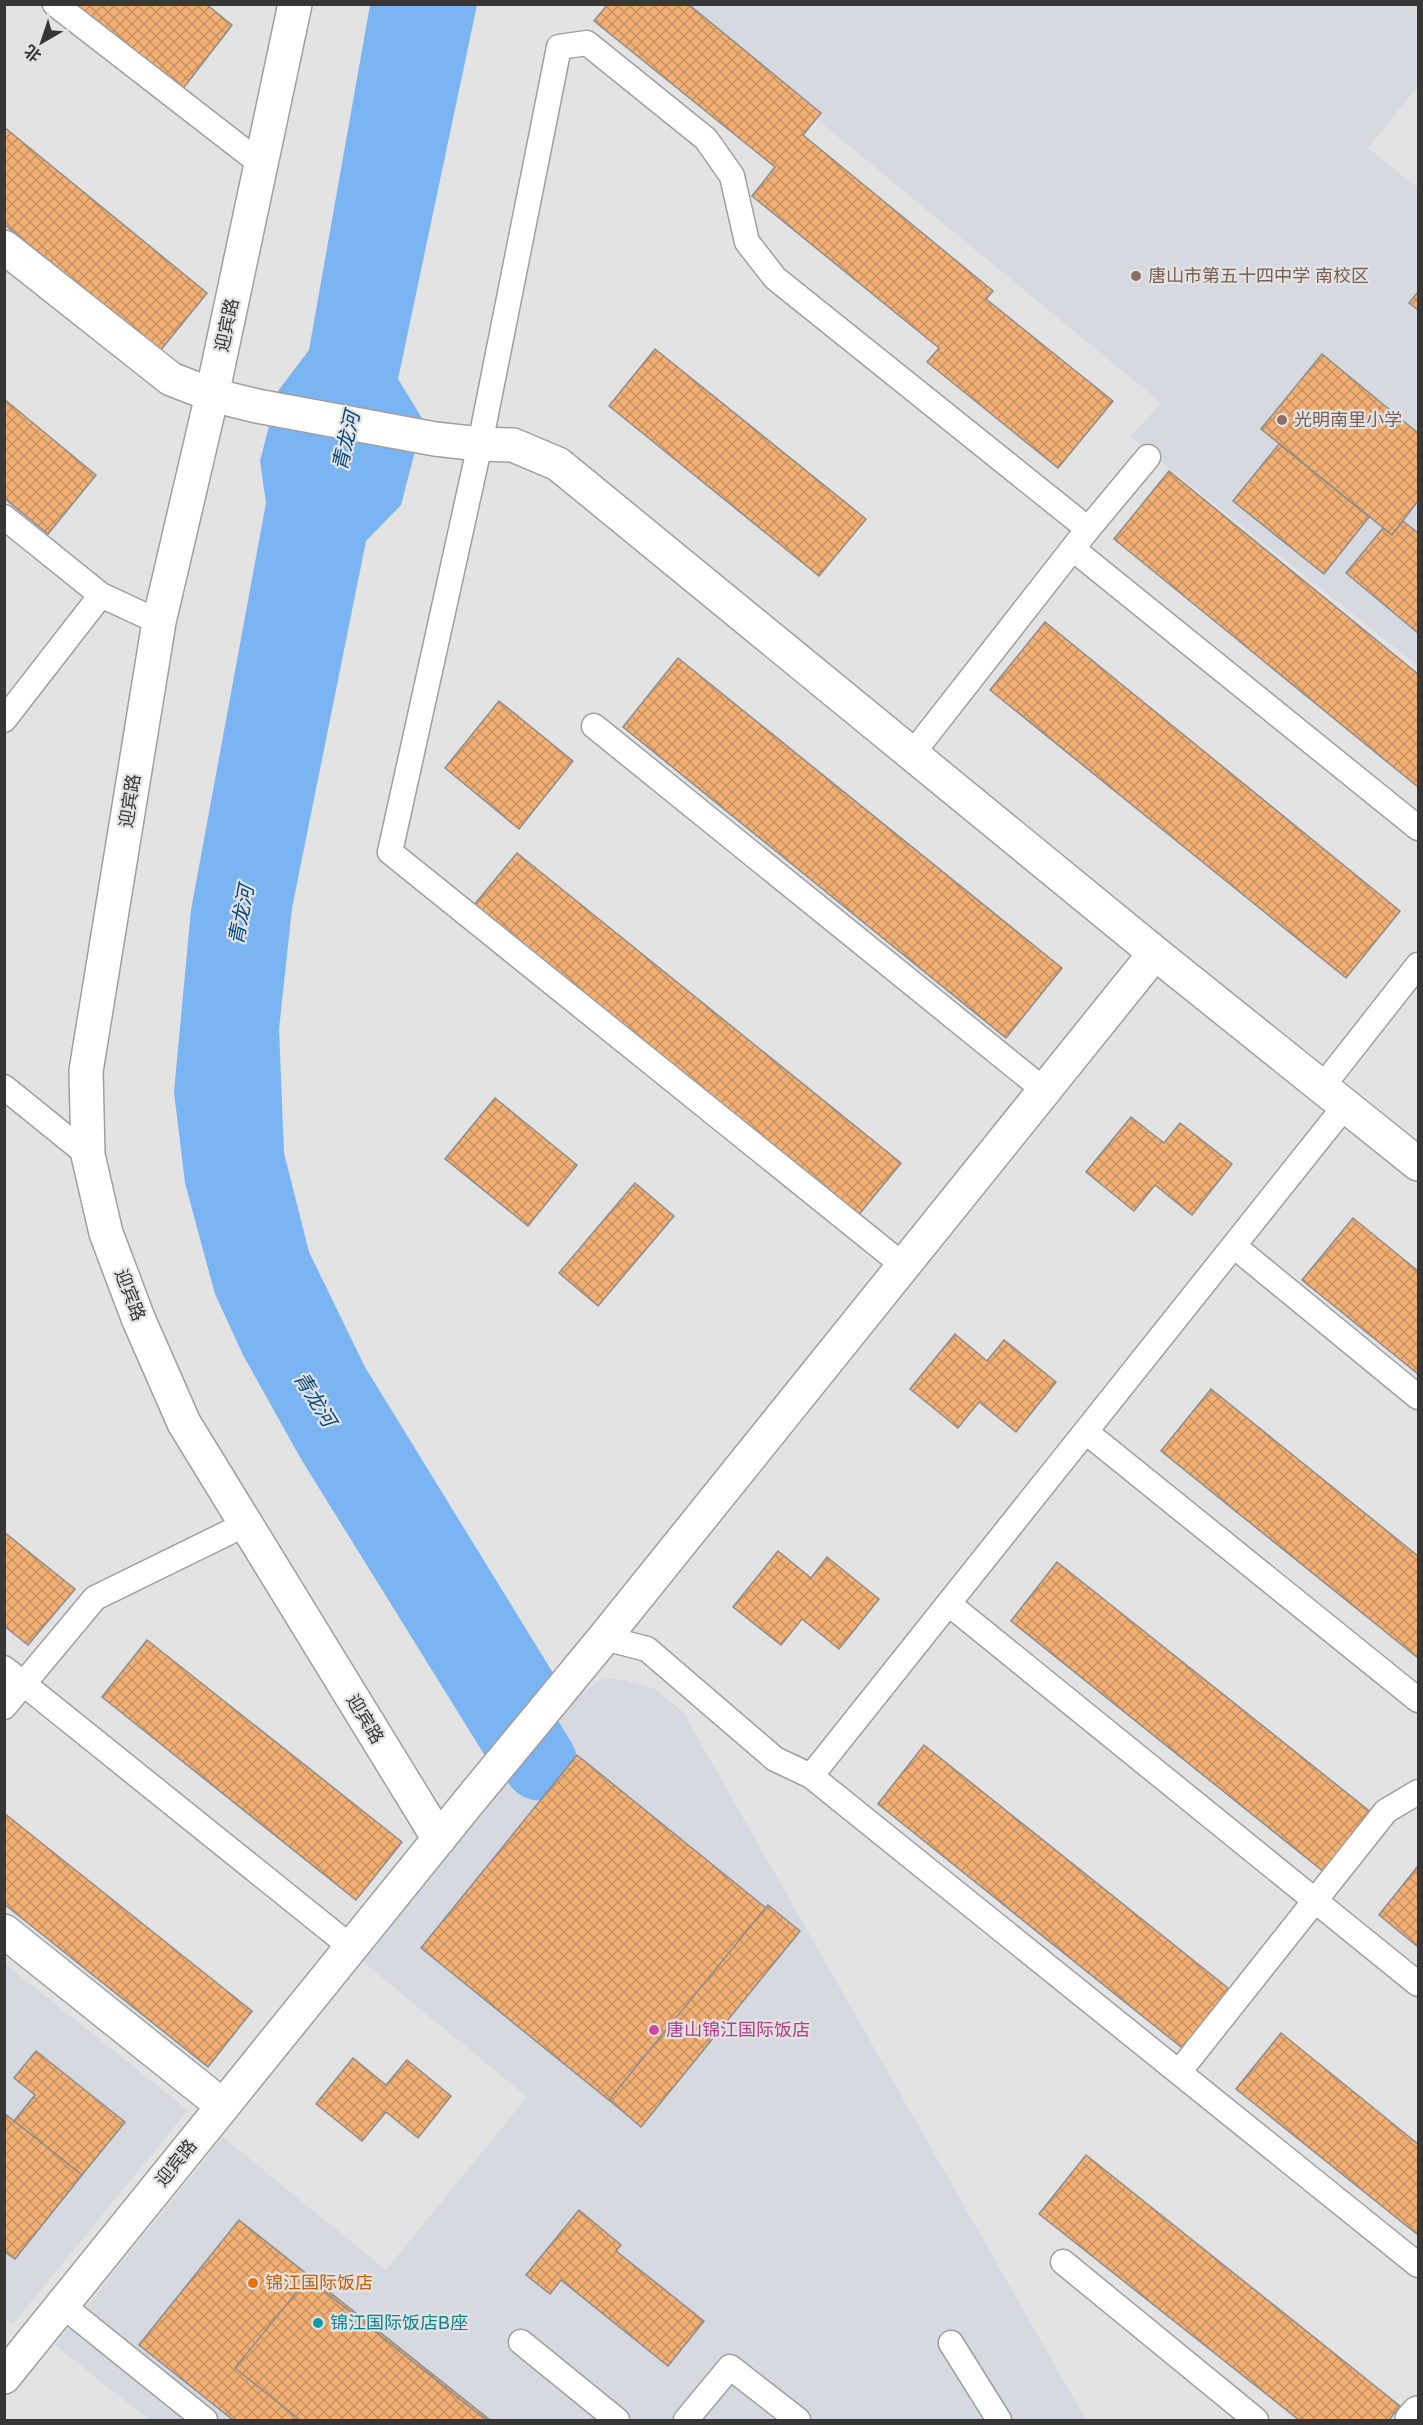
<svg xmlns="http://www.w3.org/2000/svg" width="1423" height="2425" viewBox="0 0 1423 2425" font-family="Helvetica,'Noto Sans SC',sans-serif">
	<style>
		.built { fill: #d7d9e1 }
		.water { fill: #7ab4f2 }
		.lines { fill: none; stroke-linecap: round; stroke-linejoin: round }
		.river { stroke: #7ab4f2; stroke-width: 75 }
		.building { fill: url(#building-cross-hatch); stroke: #8d8c8c; stroke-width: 1.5 }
		.lane-casing { stroke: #9e9fa0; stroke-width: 27 }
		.street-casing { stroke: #9e9fa0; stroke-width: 36 }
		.lane { stroke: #fff; stroke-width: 24 }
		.street { stroke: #fff; stroke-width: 33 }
		.education-dot { fill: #8d6e63; stroke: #e3e3e4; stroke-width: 2 }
		.hotel-dot { fill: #d1479c; stroke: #e3e3e4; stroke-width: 2 }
		.food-dot { fill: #e8710a; stroke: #e3e3e4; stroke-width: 2 }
		.culture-dot { fill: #0f9aa8; stroke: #e3e3e4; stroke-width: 2 }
		.labels { text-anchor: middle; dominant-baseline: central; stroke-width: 4.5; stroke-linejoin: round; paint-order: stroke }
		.education-label { font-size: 18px; fill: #785e54; stroke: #e3e3e4; text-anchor: start }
		.street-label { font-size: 18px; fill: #363636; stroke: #e3e3e4 }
		.hotel-label { font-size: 18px; fill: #b23c85; stroke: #e3e3e4; text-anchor: start }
		.food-label { font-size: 18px; fill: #c56008; stroke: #e3e3e4; text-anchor: start }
		.culture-label { font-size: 18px; fill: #0d838f; stroke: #e3e3e4; text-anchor: start }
		.water-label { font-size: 20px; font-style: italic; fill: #01457c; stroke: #e3e3e4 }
	</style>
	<defs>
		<pattern id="building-cross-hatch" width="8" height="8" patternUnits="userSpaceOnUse" patternTransform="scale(1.5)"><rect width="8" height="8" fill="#f3b075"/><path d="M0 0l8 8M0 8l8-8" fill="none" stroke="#c69061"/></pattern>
	</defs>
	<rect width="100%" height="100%" fill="#e3e3e4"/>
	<!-- built -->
	<g class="built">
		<path d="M678 5H1418V86L1368 148 1418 188V666L1130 437 1161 403Z"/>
		<path d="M602 1678 626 1680 655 1689 683 1712 1086 2420H149L55 2345 223 2137 386 2270 527 2097 363 1962 574 1700Z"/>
		<path d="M4 1963 188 2110 13 2324 4 2317Z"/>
	</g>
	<!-- water -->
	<path class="water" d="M370 5H477L398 379 423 420 401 505 366 541 292 908 279 1029 284 1153 309 1252 365 1367 553 1673 487 1759 301 1459 243 1355 215 1294 185 1183 174 1092 191 910 266 503 260 461 278 391 309 350Z"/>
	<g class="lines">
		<!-- river -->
		<path class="river" d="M479 1663 540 1763"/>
	</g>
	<!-- building -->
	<g class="building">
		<path d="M73 4H206L232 25 182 90Z"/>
		<path d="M608 4H688L821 113 803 135 993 291 986 299 1113 401 1058 468 927 362 939 348 752 196 775 167 594 21Z"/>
		<path d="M4 127 207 293 160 351 4 224Z"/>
		<path d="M1418 292V310L1409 303Z"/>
		<path d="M655 349 866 519 819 576 609 406Z"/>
		<path d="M1322 354 1418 433V501L1392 535 1261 429Z"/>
		<path d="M4 399 96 475 48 534 4 498Z"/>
		<path d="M1279 444 1369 517 1324 574 1233 501Z"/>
		<path d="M1169 471 1418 674V787L1114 539Z"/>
		<path d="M1403 521 1418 533V633L1346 573 1383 528 1392 535Z"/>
		<path d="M1045 622 1400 911 1346 978 990 690Z"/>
		<path d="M678 658 1062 968 1006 1038 623 727Z"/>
		<path d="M499 701 573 761 519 829 445 768Z"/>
		<path d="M517 853 901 1163 844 1233 460 922Z"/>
		<path d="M495 1098 577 1165 528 1226 445 1159Z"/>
		<path d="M1131 1117 1164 1143 1180 1123 1232 1164 1192 1215 1155 1185 1134 1211 1086 1172Z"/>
		<path d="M635 1183 674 1216 598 1306 559 1273Z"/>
		<path d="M1353 1218 1418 1271V1374L1302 1280Z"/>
		<path d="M955 1334 987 1361 1004 1340 1056 1382 1016 1432 979 1402 958 1428 910 1389Z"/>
		<path d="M1211 1389 1418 1556V1658L1161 1451Z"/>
		<path d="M4 1532 75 1589 28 1645 4 1626Z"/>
		<path d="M778 1551 811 1578 827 1557 879 1599 839 1649 802 1619 781 1645 733 1607Z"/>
		<path d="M1057 1562 1372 1813 1324 1872 1011 1621Z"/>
		<path d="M147 1640 402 1842 356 1900 102 1697Z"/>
		<path d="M924 1745 1238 1996 1191 2055 878 1804Z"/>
		<path d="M577 1755 766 1908 610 2101 421 1948Z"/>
		<path d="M4 1813 252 2011 208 2067 4 1904Z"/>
		<path d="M1418 1866V1947L1379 1915Z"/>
		<path d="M768 1905 800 1931 641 2127 609 2100Z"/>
		<path d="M1281 2033 1418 2144V2235L1236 2089Z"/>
		<path d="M36 2051 125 2122 82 2175 14 2121 35 2095 14 2078Z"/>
		<path d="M353 2058 386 2085 407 2060 451 2096 418 2138 386 2112 362 2141 316 2104Z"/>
		<path d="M4 2113 82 2175 15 2259 4 2251Z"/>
		<path d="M1086 2155 1400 2406 1389 2420H1299L1039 2214Z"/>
		<path d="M579 2210 621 2245 616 2251 704 2321 668 2366 561 2280 550 2294 526 2275Z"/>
		<path d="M239 2220 490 2420H233L139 2345Z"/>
		<path d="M308 2278 486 2420H300L235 2368Z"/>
	</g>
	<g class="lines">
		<!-- lane casing -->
		<g class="lane-casing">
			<g id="lane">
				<path d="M55 4 260 163"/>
				<path d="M4 517 101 595 159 622"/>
				<path d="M1073 549 1418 828"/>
				<path d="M4 720 101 595"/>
				<path d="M594 726 1044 1090"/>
				<path d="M912 754 1088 529 1148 457"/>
				<path d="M4 1087 88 1155"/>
				<path d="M1322 1087 1418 965"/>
				<path d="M1234 1246 1418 1397"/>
				<path d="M904 1266 390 852 480 444 559 47 587 43 706 139 732 176 747 242 775 278 1088 529"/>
				<path d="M1086 1432 1418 1700"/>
				<path d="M949 1604 1418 1984"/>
				<path d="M604 1638 647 1649 775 1759 811 1776 1418 2265"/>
				<path d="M4 1668 351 1947"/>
				<path d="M4 1707 95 1598 246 1524"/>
				<path d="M811 1776 1345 1106"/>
				<path d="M1179 2072 1386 1811 1418 1792"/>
				<path d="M1063 2262 1256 2420"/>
				<path d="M62 2305 205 2420"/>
				<path d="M521 2342 617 2420"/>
				<path d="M951 2343 999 2420"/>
				<path d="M686 2420 730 2367 798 2420"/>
			</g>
		</g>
		<!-- street casing -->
		<g class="street-casing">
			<g id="street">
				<path d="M295 4 212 395 159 622 86 1071 88 1155 106 1233 138 1318 184 1423 439 1839"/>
				<path d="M4 247 171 379 212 395 257 406 435 439 480 444 513 445 558 464 1155 953 1418 1164"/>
				<path d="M4 1931 223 2106"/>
				<path d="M4 2377 467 1804 604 1638 1155 953"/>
				<path d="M1412 2420 1418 2413"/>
			</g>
		</g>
		<!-- lane -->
		<use href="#lane" class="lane"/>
		<!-- street -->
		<use href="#street" class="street"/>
	</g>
	<!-- markers -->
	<g class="education-dot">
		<circle cx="1136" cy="276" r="6"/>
		<circle cx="1282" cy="420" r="6"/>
	</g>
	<circle class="hotel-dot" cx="654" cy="2030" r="6"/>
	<circle class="food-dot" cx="253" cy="2283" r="6"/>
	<circle class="culture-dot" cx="318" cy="2323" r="6"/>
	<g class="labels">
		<!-- education labels -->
		<g class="education-label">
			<text x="1148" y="276">唐山市第五十四中学 南校区</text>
			<text x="1294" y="420">光明南里小学</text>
		</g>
		<!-- street labels -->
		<g class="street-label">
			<text transform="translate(227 325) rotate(-78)">迎宾路</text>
			<text transform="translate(130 801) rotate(-81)">迎宾路</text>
			<text transform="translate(130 1295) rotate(69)">迎宾路</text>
			<text transform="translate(365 1719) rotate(59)">迎宾路</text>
			<text transform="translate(176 2163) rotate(-51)">迎宾路</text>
		</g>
		<!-- hotel labels -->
		<g class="hotel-label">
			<text x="666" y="2030">唐山锦江国际饭店</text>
		</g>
		<!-- food labels -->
		<g class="food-label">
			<text x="265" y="2283">锦江国际饭店</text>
		</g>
		<!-- culture labels -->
		<g class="culture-label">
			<text x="330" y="2323">锦江国际饭店B座</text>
		</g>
		<!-- water labels -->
		<g class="water-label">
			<text transform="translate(346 441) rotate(-77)">青龙河</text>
			<text transform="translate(241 915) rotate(-79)">青龙河</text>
			<text transform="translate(315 1399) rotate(58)">青龙河</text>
		</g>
	</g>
	<!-- border -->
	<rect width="1423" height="2425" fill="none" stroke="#363636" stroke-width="12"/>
	<!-- north arrow -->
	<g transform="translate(42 42) rotate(219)" stroke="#e3e3e4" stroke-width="4.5" paint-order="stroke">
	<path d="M0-4.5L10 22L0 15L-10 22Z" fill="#363636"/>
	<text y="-9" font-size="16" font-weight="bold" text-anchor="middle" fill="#363636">北</text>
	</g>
</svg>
